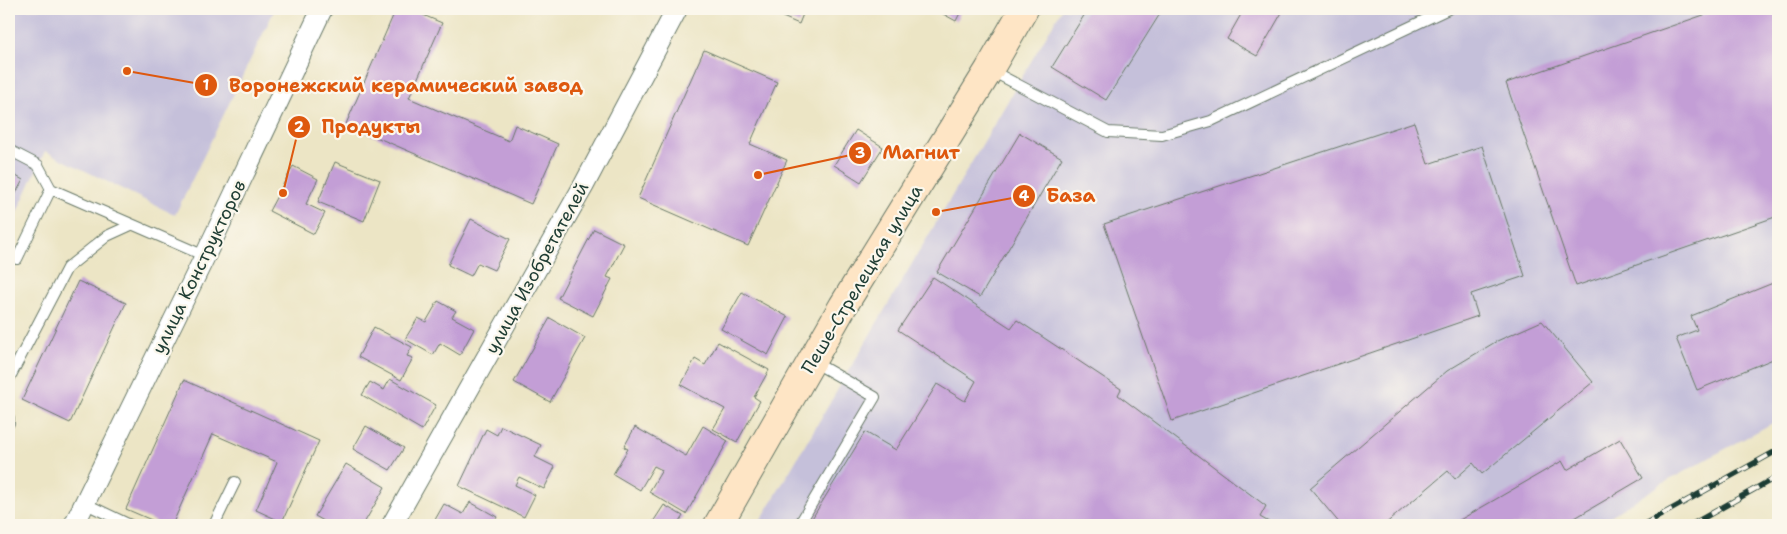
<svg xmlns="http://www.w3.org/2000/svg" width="1787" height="534" viewBox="0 0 1787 534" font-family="'Shantell Sans',sans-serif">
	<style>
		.industrial { fill: #c5c0da }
		.building { fill: #c39ed6 }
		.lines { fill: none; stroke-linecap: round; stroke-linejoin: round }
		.lane-casing { stroke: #677867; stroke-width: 12 }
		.street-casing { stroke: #677867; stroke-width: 22 }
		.secondary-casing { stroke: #677867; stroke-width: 30 }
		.lane { stroke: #fff; stroke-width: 10 }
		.street { stroke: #fff; stroke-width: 20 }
		.secondary { stroke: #fee5c5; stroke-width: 28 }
		.rail-casing { stroke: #1f3d34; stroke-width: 5.5 }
		.rail { stroke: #fbf7ec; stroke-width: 4; stroke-dasharray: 11; stroke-linecap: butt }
		.labels { text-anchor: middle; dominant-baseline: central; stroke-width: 4.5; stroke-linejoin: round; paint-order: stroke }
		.street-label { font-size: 18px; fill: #1f3d34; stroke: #fbf7ec }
		.leader { fill: none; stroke: #de580e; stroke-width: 2 }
		.callout-dot { fill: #de580e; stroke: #fbf7ec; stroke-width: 2 }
		.mark-label { font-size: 15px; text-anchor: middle; font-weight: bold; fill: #fff }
		.callout-label { font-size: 19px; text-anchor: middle; font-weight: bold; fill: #de580e; stroke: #fbf7ec; stroke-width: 4.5; stroke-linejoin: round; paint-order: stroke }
	</style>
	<rect width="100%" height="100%" fill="#fbf7ec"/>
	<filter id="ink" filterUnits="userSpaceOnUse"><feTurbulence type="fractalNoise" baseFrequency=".02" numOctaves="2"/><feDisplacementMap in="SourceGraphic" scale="10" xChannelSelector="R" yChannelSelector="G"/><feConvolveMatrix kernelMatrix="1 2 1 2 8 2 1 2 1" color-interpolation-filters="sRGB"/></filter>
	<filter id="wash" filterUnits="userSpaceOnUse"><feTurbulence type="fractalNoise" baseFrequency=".0096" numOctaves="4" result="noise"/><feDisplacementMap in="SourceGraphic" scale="20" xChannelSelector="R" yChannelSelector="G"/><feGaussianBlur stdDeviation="1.12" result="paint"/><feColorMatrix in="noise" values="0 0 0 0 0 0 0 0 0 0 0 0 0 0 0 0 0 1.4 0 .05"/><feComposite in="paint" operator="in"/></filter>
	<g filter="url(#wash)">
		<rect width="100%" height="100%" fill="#ece5c5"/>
		<!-- industrial -->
		<g class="industrial">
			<path d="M9 9H275L175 215 45 151 9 230Z"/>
			<path d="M1062 9H1778V420L1660 485 1596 525H758Z"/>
		</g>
		<g id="blocks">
			<!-- building -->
			<g class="building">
				<path d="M396 9H409L442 23 409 98 509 141 515 125 558 144 531 204 346 124Z"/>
				<path d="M764 9H805L799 24Z"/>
				<path d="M934 9H962L956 21Z"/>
				<path d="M1088 9H1163L1106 100 1052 67Z"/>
				<path d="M1244 9H1284L1257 56 1227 39Z"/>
				<path d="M1721 9H1778V216L1576 286 1506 83Z"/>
				<path d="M704 50 777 82 750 144 787 160 748 246 638 198Z"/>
				<path d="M1414 122 1428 164 1482 146 1525 276 1471 294 1478 316 1172 421 1104 224Z"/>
				<path d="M856 130 883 147 861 182 834 165Z"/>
				<path d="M1020 133 1062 158 980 297 937 272Z"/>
				<path d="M335 162 380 180 364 221 318 202Z"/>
				<path d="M293 166 318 179 306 204 325 213 314 234 269 211Z"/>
				<path d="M9 172 23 180 9 206Z"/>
				<path d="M471 219 510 239 494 270 478 263 471 276 448 265Z"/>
				<path d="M594 229 624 244 607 277 612 279 593 316 558 298Z"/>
				<path d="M933 277 1011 328 1017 320 1121 389 1118 395 1266 506 1260 517 1274 525H808L865 432 896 450 937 384 965 401 976 381 898 330Z"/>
				<path d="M78 281 126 303 70 423 22 400Z"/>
				<path d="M1778 281V357L1697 390 1676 338 1697 330 1691 316Z"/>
				<path d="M742 292 788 317 768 355 721 329Z"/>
				<path d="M438 301 456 311 452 317 474 329 460 355 440 343 433 355 405 339 418 318 426 322Z"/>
				<path d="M550 318 585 338 550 402 514 382Z"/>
				<path d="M1542 321 1593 382 1482 474 1473 463 1455 479 1448 471 1384 525H1341L1310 488 1447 371 1497 341Z"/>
				<path d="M374 327 412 347 407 356 413 358 401 380 358 357Z"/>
				<path d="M718 342 769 370 754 397 760 401 737 442 713 429 725 409 681 385 695 359 705 365Z"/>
				<path d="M390 379 436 405 422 430 362 395 370 382 384 390Z"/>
				<path d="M184 380 319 441 282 522 256 510 277 462 213 434 172 525H163L126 509Z"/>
				<path d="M366 426 404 448 390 470 353 449Z"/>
				<path d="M501 426 541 445 535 457 555 467 544 489 519 477 515 485 535 495 524 517 459 486 486 429 497 435Z"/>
				<path d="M703 426 728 441 686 514 649 492 662 470 654 466 640 490 613 474 628 449 624 447 635 427 686 456Z"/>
				<path d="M1620 439 1643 478 1563 525H1451L1562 461 1567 470Z"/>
				<path d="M346 464 385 487 363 525H331L315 516Z"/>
				<path d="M470 502 497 517 492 525H432L444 504 463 514Z"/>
				<path d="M664 505 683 516 677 525H651Z"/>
			</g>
		</g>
	</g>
	<g filter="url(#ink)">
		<use href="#blocks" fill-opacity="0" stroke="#677867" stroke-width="1"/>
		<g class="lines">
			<!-- lane casing -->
			<g class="lane-casing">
				<g id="lane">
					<path d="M990 70 1108 132 1162 135 1211 121 1448 9"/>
					<path d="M9 150 38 165 51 189 205 256"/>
					<path d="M17 259 51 189"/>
					<path d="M9 379 67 268 107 236 131 225"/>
					<path d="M9 418V423"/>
					<path d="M84 503 130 525"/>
					<path d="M214 525 235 482"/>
					<path d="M799 525 875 397 812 361"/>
				</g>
			</g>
			<!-- street casing -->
			<g class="street-casing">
				<g id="street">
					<path d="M74 525 205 256 322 9"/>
					<path d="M392 525 584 185 677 9"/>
				</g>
			</g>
			<!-- secondary casing -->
			<g class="secondary-casing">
				<path id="secondary" d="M718 525 843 306 989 70 1024 9"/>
			</g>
			<!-- lane -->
			<use href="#lane" class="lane"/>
			<!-- street -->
			<use href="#street" class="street"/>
			<!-- secondary -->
			<use href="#secondary" class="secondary"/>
			<!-- rail casing -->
			<g class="rail-casing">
				<g id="rail">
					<path d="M1643 525 1778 450"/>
					<path d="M1691 525 1778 476"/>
				</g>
			</g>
			<!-- rail -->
			<use href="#rail" class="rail"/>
		</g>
	</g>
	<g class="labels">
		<!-- street labels -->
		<g class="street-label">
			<text transform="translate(199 267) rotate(-64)">улица Конструкторов</text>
			<text transform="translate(537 268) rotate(-61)">улица Изобретателей</text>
			<text transform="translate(862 279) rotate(-59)">Пеше-Стрелецкая улица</text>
		</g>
	</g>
	<!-- callouts -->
	<path class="leader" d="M127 71L206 85M283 193L299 127M758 175L860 153M936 212L1024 196"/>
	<g class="callout-dot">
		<circle cx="127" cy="71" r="5"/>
		<circle cx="283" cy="193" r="5"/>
		<circle cx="758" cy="175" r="5"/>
		<circle cx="936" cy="212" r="5"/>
		<circle cx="206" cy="85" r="12"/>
		<circle cx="299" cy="127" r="12"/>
		<circle cx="860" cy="153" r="12"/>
		<circle cx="1024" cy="196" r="12"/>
	</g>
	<g class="mark-label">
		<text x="206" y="90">1</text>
		<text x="299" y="132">2</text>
		<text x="860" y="158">3</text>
		<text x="1024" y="201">4</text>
	</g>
	<g class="callout-label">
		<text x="406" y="92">Воронежский керамический завод</text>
		<text x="371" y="133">Продукты</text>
		<text x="921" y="159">Магнит</text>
		<text x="1071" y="202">База</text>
	</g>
	<!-- margin -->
	<rect width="1787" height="534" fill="none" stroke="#fbf7ec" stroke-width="30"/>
</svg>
